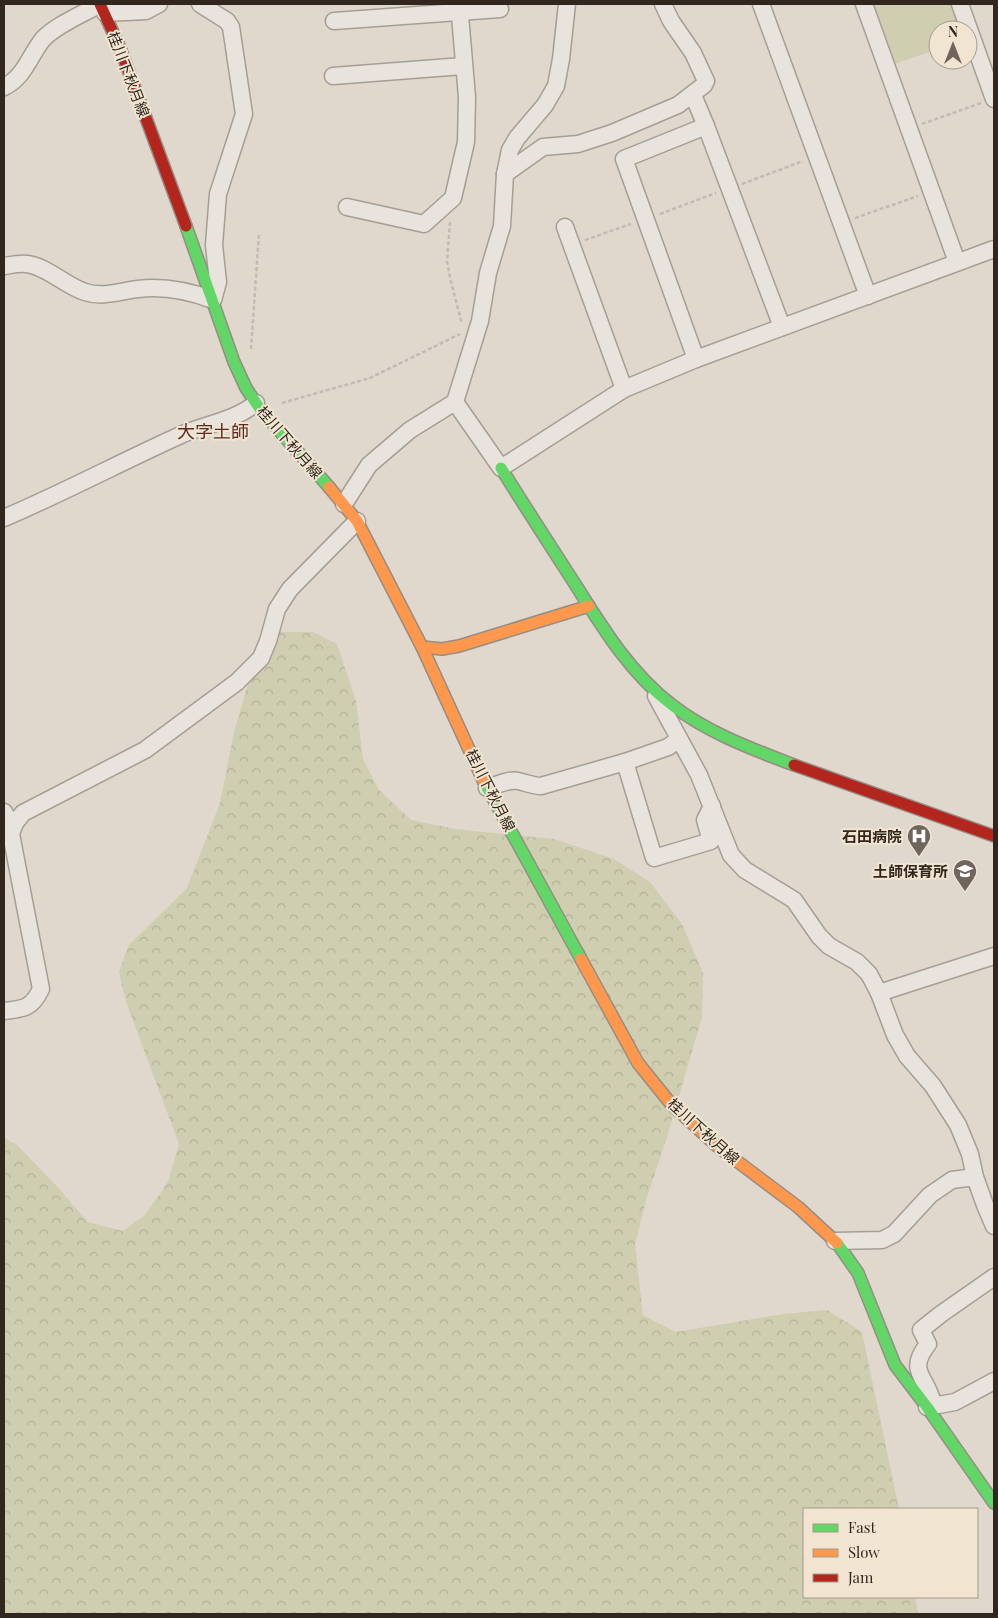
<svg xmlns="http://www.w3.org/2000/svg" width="998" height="1618" viewBox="0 0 998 1618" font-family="'Playfair Display','Noto Sans JP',serif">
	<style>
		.forest { fill: url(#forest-crowns) }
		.park { fill: #d0ceb0 }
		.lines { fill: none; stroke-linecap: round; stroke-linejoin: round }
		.street-casing { stroke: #a59e95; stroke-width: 19 }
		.fast-casing { stroke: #958d85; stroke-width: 14 }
		.slow-casing { stroke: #958d85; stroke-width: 14 }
		.jam-casing { stroke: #958d85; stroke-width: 14 }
		.path { stroke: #c1bbb4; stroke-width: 2.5; stroke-dasharray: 4 2.5; stroke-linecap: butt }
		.street { stroke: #e8e4dd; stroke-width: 16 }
		.fast { stroke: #63d668; stroke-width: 11 }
		.slow { stroke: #ff974d; stroke-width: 11 }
		.jam { stroke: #b3261e; stroke-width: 11 }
		.labels { text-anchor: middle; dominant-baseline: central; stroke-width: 4; stroke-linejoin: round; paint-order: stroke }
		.street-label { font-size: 15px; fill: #32271f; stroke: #f1e5d2 }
		.poi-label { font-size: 15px; font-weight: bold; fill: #32271f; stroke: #f1e5d2; text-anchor: end }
		.quarter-label { font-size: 18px; fill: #5a2a23; stroke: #f1e5d2 }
	</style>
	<defs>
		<pattern id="forest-crowns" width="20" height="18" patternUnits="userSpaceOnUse" patternTransform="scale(1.25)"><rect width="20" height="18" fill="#d0ceb0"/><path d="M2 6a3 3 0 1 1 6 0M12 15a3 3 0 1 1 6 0" fill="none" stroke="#b3b197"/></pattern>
	</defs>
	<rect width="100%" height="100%" fill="#e0d8cc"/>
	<!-- forest -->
	<path class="forest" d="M280 632H313L337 644 356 701 363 759 379 790 411 820 455 829 554 839 614 859 650 882 682 924 703 973 702 1017 667 1137 647 1197 635 1244 643 1315 676 1332 783 1314 827 1310 862 1332 899 1509H804V1597H915L918 1614H4V1138L17 1145 52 1181 88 1222 123 1231 145 1215 168 1182 179 1144 126 1002 119 972 128 946 187 888 220 803 234 732 257 653Z"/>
	<!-- park -->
	<path class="park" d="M881 4H950L960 30H938V49L892 65 871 7Z"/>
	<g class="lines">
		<!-- street casing -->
		<g class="street-casing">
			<g id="street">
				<path d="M761 4 868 296"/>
				<path d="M864 4 957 262"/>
				<path d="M960 4 994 99"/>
				<path d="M105 13 146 11 159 4"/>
				<path d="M334 21 500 9"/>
				<path d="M333 76 463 66"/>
				<path d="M4 87C24 78 30 55 43 39 56 25 83 14 100 4"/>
				<path d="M693 95 706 126"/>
				<path d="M505 174 543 147 578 144 612 133 678 105 704 85 706 81 693 53 671 21 663 4"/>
				<path d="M347 207 424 224 453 198 466 142 467 97 459 4"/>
				<path d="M565 227 624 389"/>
				<path d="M4 266C11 265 19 263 27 264 46 266 66 286 85 292 103 298 120 291 138 289 163 286 189 291 213 300L218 282 214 245 218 194 244 114 231 27 227 21 200 4"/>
				<path d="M696 359 624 159 706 126 782 327"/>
				<path d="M455 402 501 468 624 389 696 359 994 249"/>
				<path d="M344 504 369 465 410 430 455 402 480 321 488 273 502 226 505 174 510 150 517 138 545 105 556 86 561 59 567 4"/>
				<path d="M4 518C65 492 123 461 183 434 207 424 236 420 256 403"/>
				<path d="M656 696 699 775 731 855 745 870 794 900 819 936 829 946 857 962 869 974 879 993 895 1035 907 1056 933 1086 958 1125 970 1154 975 1177 985 1205 994 1226"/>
				<path d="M679 739 668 747 625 762 654 858 711 841 705 820 712 806"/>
				<path d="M487 788C497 785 508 779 518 781 527 783 533 786 541 786L625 762"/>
				<path d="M4 812 7 817 15 823"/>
				<path d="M879 993 994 956"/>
				<path d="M4 1011C24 1009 32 1008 41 989L11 834 15 823 23 813 145 750 237 682 261 658 268 641 277 609 290 589 357 521"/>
				<path d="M835 1241 882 1240 894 1234 930 1195 952 1180 975 1177"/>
				<path d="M933 1404C927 1376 906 1372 928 1344L921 1330 941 1314 994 1277"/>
				<path d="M927 1407 955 1402 994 1381"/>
			</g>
		</g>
		<!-- fast casing -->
		<g class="fast-casing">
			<g id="fast">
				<path d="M186 226 234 362 246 388 260 409 329 487"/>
				<path d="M501 468C525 507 550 545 575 584 602 627 630 673 672 705 708 733 752 749 794 765"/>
				<path d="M484 782 581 959"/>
				<path d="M837 1243 858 1273 895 1365 927 1407 994 1503"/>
			</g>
		</g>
		<!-- slow casing -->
		<g class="slow-casing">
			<g id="slow">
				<path d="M329 487 357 521 422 647 484 782"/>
				<path d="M422 647 442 649 459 646 589 606"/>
				<path d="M581 959 638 1063 671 1104 717 1146 798 1207 837 1243"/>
			</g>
		</g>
		<!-- jam casing -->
		<g class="jam-casing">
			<g id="jam">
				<path d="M100 4 120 48 186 226"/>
				<path d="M794 765 994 836"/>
			</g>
		</g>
		<!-- path -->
		<g class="path">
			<path d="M922 124 981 103"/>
			<path d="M742 184 803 161"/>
			<path d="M660 214 716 193"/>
			<path d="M855 218 918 196"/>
			<path d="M450 222 447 261 450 278 462 324"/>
			<path d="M585 240 631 224"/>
			<path d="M251 349 259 233"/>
			<path d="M282 403 370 378 460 334"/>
		</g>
		<!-- street -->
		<use href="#street" class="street"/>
		<!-- fast -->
		<use href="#fast" class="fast"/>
		<!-- slow -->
		<use href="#slow" class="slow"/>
		<!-- jam -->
		<use href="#jam" class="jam"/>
	</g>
	<!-- icons -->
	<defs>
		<g id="hospital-pin" transform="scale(1.25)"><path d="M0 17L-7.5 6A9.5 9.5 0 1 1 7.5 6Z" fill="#6f655c" stroke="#f1e5d2"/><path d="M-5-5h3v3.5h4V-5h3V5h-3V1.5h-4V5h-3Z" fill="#fff"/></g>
		<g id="school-pin" transform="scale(1.25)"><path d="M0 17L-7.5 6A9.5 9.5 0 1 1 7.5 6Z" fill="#6f655c" stroke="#f1e5d2"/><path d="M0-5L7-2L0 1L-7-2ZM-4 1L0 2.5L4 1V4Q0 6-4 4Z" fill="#fff"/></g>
	</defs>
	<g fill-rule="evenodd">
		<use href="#hospital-pin" x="919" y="836"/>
		<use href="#school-pin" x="965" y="871"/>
	</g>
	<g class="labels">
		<!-- street labels -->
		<g class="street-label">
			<text transform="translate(129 74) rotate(69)">桂川下秋月線</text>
			<text transform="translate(290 442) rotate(49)">桂川下秋月線</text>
			<text transform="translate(491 790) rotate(63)">桂川下秋月線</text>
			<text transform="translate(704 1131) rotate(42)">桂川下秋月線</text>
		</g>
		<!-- poi labels -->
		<g class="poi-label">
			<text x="902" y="836">石田病院</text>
			<text x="948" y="871">土師保育所</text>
		</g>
		<!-- quarter labels -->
		<g class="quarter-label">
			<text x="213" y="431">大字土師</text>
		</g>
	</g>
	<!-- border -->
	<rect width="998" height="1618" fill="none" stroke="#32271f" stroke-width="10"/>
	<!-- legend -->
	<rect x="803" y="1508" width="175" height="90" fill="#f1e5d2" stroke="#a5998a"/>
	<rect x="813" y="1524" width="25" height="8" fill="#63d668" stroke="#a5998a"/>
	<text x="848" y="1533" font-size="15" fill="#32271f">Fast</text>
	<rect x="813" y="1549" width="25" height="8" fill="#ff974d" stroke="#a5998a"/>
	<text x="848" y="1558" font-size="15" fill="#32271f">Slow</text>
	<rect x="813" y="1574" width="25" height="8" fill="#b3261e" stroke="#a5998a"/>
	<text x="848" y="1583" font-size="15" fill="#32271f">Jam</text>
	<!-- north arrow -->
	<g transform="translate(953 45)"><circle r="24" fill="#f1e5d2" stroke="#a5998a"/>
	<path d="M0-4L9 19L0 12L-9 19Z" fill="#6f655c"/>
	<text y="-8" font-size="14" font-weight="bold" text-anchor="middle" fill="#32271f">N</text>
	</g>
</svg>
